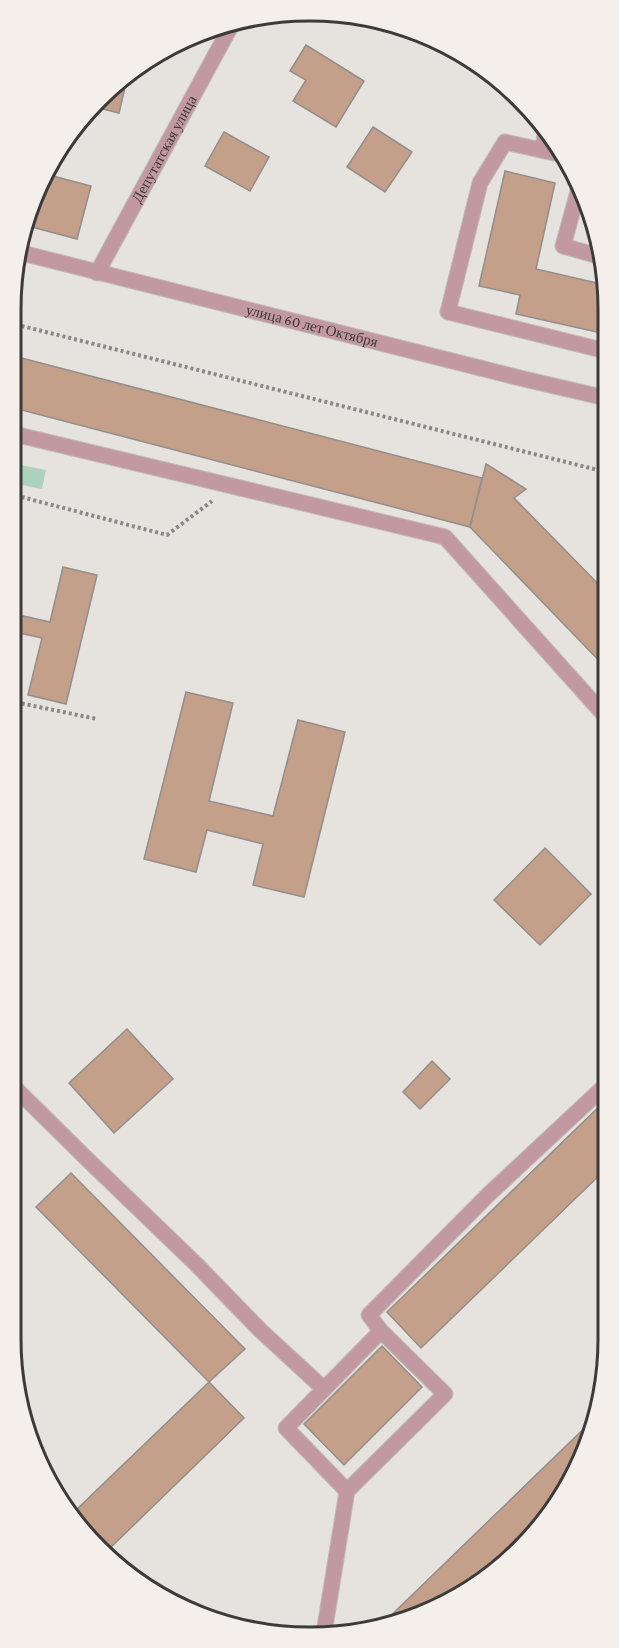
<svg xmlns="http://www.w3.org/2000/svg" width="619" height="1648" viewBox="0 0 619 1648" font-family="'Crimson Pro',serif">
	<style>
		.green { fill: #acd2bd }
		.building { fill: #c49f8a; stroke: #938e8b; stroke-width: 1.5 }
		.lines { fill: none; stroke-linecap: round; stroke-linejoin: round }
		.minor-casing { stroke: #c1bdba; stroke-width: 17 }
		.path { stroke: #8b8885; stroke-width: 4; stroke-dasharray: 3 3; stroke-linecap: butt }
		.minor { stroke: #c299a0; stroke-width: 15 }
		.labels { text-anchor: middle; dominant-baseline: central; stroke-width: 4.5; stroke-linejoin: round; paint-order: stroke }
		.street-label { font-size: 15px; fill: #3d3b39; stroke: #f4efeb }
		.rim { fill: none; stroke: #3d3b39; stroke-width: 3 }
	</style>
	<rect width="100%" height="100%" fill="#e6e2de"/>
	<!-- green -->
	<path class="green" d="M21 465 46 470 42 489 17 484Z"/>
	<!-- building -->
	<g class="building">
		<path d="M306 45 364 81 336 127 293 101 306 80 290 71Z"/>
		<path d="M127 79 119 113 95 107Z"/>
		<path d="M373 127 412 152 385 192 347 167Z"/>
		<path d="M224 132 269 157 250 191 205 166Z"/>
		<path d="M505 171 555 183 536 269 606 285V334L516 314 520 295 479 286Z"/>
		<path d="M49 175 91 186 77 239 24 225Z"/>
		<path d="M10 355 482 478 470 527 10 407Z"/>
		<path d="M486 464 526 489 514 498 607 593V669L470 527Z"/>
		<path d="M63 567 97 575 66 704 28 695 42 638 10 631V613L50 622Z"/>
		<path d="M607 578V593L599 585Z"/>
		<path d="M186 692 233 703 209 801 273 816 298 720 345 732 304 897 253 885 263 844 207 830 196 872 144 859Z"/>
		<path d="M545 848 591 894 540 945 494 900Z"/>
		<path d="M127 1029 173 1079 114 1133 69 1083Z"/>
		<path d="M432 1061 450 1079 420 1109 403 1092Z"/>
		<path d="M608 1098V1167L421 1348 387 1312Z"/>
		<path d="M71 1173 245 1349 209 1382 36 1207Z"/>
		<path d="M382 1346 422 1387 344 1465 304 1424Z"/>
		<path d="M209 1382 244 1418 105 1553 84 1535 72 1514Z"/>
		<path d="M598 1415 547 1520 475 1587 378 1628Z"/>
	</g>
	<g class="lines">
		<!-- minor casing -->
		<g class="minor-casing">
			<g id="minor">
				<path d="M542 150 546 131"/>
				<path d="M563 155 505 142 480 183 448 312 606 351"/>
				<path d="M580 184 563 246 602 257"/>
				<path id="s1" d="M18 252 524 379 606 398"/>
				<path id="s2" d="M97 273 231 26"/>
				<path d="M10 433 445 537 607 718"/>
				<path d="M10 1083 88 1160 197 1265 260 1330 324 1389"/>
				<path d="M347 1491 445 1394 381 1331"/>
				<path d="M324 1633 347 1491 286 1428 381 1331 369 1315 489 1194 608 1083"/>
			</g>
		</g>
		<!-- path -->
		<g class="path">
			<path d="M10 323 606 472"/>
			<path d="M10 494 167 535 212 501"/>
			<path d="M10 701 97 719"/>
		</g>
		<!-- minor -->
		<use href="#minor" class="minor"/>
	</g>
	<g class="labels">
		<!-- street labels -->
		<g class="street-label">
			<text stroke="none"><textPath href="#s2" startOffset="141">Депутатская улица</textPath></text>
			<text stroke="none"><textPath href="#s1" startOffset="303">улица 60 лет Октября</textPath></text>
		</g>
	</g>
	<!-- crop -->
	<path d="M0 0H619V1648H0ZM309 21H310A288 288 0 0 1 598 309V1339A288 288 0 0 1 310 1627H309A288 288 0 0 1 21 1339V309A288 288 0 0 1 309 21Z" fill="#f4efeb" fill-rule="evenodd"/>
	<path class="rim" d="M309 21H310A288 288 0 0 1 598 309V1339A288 288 0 0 1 310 1627H309A288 288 0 0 1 21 1339V309A288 288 0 0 1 309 21Z"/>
</svg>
